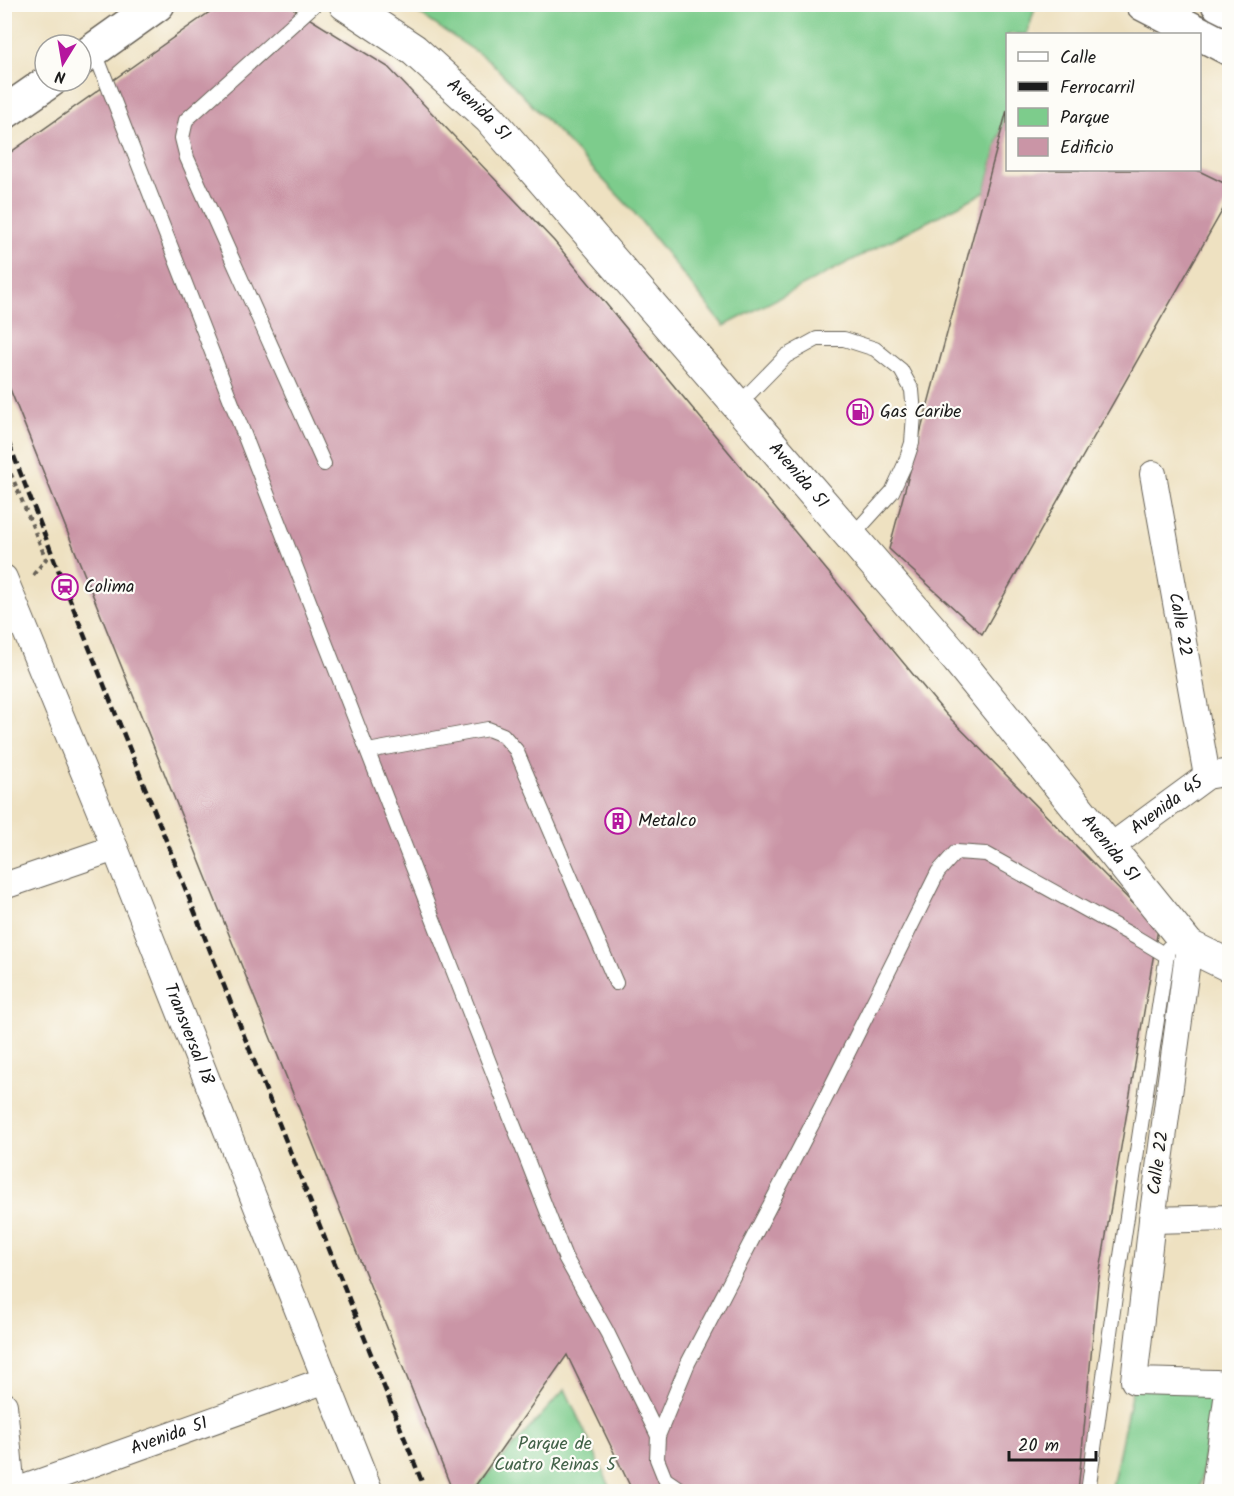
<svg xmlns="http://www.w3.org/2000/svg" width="1234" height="1496" viewBox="0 0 1234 1496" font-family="Kalam,sans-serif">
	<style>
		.green { fill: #7dcc8c; stroke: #4c7454; stroke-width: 1.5 }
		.building { fill: #ca95a6 }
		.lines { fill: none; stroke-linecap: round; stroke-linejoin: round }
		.service-casing { stroke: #666156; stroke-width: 16 }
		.minor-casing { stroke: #666156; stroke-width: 28 }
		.tertiary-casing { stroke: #666156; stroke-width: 34 }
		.secondary-casing { stroke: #666156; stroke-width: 36 }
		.trunk-casing { stroke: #666156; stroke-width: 36 }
		.path { stroke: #666156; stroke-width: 4; stroke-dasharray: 4.5 4.5; stroke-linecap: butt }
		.service { stroke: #fff; stroke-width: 14 }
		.minor { stroke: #fff; stroke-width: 26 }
		.tertiary { stroke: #fff; stroke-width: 32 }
		.secondary { stroke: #fff; stroke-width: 33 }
		.trunk { stroke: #fff; stroke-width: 33 }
		.rail { stroke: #1c1c1c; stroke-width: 4.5; stroke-dasharray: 9 4.5; stroke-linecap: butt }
		.labels { text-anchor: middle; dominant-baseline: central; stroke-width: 4.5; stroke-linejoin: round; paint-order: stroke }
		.street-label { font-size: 18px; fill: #1c1c1c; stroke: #fdfcf7 }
		.poi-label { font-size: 18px; fill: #1c1c1c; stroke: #fdfcf7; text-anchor: start }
		.park-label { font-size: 18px; fill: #436249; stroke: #fdfcf7 }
	</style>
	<rect width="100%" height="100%" fill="#fdfcf7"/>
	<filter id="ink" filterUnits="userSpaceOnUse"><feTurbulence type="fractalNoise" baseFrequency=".0167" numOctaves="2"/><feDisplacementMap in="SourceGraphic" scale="12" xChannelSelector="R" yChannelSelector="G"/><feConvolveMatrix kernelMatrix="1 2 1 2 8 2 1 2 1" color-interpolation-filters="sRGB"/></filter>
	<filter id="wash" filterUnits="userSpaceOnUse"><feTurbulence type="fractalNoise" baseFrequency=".008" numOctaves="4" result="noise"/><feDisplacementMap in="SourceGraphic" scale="24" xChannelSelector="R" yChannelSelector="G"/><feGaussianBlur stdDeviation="1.35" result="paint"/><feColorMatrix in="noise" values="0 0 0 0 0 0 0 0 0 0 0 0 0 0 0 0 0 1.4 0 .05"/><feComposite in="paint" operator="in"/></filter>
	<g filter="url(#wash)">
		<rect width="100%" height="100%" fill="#eee1c1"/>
		<!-- green -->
		<g class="green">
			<path d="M406 5H1036L1027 34H1008L1007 107 985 192 724 326 632 210 490 61Z"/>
			<path d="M1134 1381 1215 1383 1199 1491 1111 1492Z"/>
			<path d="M565 1389 612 1491H473Z"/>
		</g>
		<g id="blocks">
			<!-- building -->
			<g class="building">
				<path d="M221 4H286L388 67 554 241 945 713 1158 929 1098 1283 1078 1492H633L567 1355 471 1492H453L4 374V157Z"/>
				<path d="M1007 110 1008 170H1197L1230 186V197L982 634 889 549Z"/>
			</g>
		</g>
	</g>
	<g filter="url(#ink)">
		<use href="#blocks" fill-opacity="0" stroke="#666156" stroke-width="1.5"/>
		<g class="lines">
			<!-- service casing -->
			<g class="service-casing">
				<g id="service">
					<path d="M315 4 186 120 182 138 187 158 324 464"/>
					<path d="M94 50 565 1257 607 1332 658 1436"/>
					<path d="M738 405 786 356 817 339H844L875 349 901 370 912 390 914 414 912 443 905 464 892 492 851 537"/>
					<path d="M368 751 488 729 503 735 516 750 616 983"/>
					<path d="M684 1492 665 1479 657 1459 658 1436 688 1363 820 1109 938 872 956 852 986 854 1137 938 1167 956"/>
					<path d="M1088 1492 1116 1289 1168 948"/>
				</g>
			</g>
			<!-- minor casing -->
			<g class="minor-casing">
				<g id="minor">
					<path id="s1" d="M1153 474 1207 776"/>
					<path id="s2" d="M4 578 115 848 370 1492"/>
					<path id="s3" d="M1109 848 1207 776 1230 772"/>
					<path d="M4 886 115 848"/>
					<path d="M1189 946 1152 1220 1134 1381 1215 1383 1230 1385"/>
					<path d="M1152 1220 1230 1218"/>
					<path d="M4 1405 12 1492"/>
					<path id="s4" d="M13 1492 326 1380"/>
					<path d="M1214 1492 1229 1385"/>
				</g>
			</g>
			<!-- tertiary casing -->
			<g class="tertiary-casing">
				<g id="tertiary">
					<path id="s5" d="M345 4 414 50 490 119 958 660 1189 946 1230 966"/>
				</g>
			</g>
			<!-- secondary casing -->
			<g class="secondary-casing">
				<g id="secondary">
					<path d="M81 59 158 4"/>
					<path d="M4 113 50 81"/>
				</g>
			</g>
			<!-- trunk casing -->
			<g class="trunk-casing">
				<g id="trunk">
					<path d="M1143 4 1230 49"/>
					<path d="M1218 4 1230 10"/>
				</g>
			</g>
			<!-- path -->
			<path class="path" d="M4 457 46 559 33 575"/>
			<!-- service -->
			<use href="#service" class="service"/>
			<!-- minor -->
			<use href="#minor" class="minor"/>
			<!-- tertiary -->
			<use href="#tertiary" class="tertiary"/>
			<!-- secondary -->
			<use href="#secondary" class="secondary"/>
			<!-- trunk -->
			<use href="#trunk" class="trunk"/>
			<!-- rail -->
			<path class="rail" d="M4 431 65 587 426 1492"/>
		</g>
	</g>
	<!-- icons -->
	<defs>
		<g id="fuel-ring" transform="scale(1.35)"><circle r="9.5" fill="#fdfcf7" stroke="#b5179e" stroke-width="1.5"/><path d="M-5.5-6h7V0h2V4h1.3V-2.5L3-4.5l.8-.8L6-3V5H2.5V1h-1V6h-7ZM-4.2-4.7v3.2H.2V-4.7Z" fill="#b5179e"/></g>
		<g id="station-ring" transform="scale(1.35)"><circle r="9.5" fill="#fdfcf7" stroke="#b5179e" stroke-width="1.5"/><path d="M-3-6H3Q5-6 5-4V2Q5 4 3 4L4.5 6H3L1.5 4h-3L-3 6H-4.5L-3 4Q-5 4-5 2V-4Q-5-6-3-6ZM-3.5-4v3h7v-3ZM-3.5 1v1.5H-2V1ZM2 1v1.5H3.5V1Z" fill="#b5179e"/></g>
		<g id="building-ring" transform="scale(1.35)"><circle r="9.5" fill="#fdfcf7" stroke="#b5179e" stroke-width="1.5"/><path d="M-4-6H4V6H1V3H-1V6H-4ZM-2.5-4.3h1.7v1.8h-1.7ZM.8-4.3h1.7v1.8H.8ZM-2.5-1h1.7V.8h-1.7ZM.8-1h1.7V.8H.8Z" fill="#b5179e"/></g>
	</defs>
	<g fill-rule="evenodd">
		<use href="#fuel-ring" x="860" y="412"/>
		<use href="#station-ring" x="65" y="587"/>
		<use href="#building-ring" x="618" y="821"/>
	</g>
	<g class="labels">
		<!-- street labels -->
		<g class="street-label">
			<text stroke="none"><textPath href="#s5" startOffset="171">Avenida 51</textPath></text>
			<text stroke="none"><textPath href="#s5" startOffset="657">Avenida 51</textPath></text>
			<text stroke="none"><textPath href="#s1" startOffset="153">Calle 22</textPath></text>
			<text stroke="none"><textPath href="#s3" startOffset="72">Avenida 45</textPath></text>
			<text stroke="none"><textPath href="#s5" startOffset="1143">Avenida 51</textPath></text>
			<text stroke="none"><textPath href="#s2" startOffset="492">Transversal 18</textPath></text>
			<text transform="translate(1159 1163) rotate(-82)">Calle 22</text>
			<text stroke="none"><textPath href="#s4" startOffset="166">Avenida 51</textPath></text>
		</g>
		<!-- poi labels -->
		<g class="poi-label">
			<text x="880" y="412">Gas Caribe</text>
			<text x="84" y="587">Colima</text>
			<text x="638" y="821">Metalco</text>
		</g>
		<!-- park labels -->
		<g class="park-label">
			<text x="555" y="1444">Parque de<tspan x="555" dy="21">Cuatro Reinas 5</tspan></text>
		</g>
	</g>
	<!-- margin -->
	<rect width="1234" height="1496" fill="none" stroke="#fdfcf7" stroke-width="24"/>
	<!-- legend -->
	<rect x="1006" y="33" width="195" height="138" fill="#fdfcf7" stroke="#a3a29f" stroke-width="1.5"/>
	<rect x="1018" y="52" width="30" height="9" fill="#ffffff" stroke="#a3a29f" stroke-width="1.5"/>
	<text x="1060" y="63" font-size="18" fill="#1c1c1c">Calle</text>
	<rect x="1018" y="82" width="30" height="9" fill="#1c1c1c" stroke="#a3a29f" stroke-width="1.5"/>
	<text x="1060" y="93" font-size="18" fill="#1c1c1c">Ferrocarril</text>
	<rect x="1018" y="108" width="30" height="18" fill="#7dcc8c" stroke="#a3a29f" stroke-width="1.5"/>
	<text x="1060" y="123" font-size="18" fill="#1c1c1c">Parque</text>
	<rect x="1018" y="138" width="30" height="18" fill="#ca95a6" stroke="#a3a29f" stroke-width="1.5"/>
	<text x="1060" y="153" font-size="18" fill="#1c1c1c">Edificio</text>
	<!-- north arrow -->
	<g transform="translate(63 63) rotate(191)"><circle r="28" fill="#fdfcf7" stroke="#a3a29f" stroke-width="1.5"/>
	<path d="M0-4.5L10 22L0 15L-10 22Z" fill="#b5179e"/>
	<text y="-9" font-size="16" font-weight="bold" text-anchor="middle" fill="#1c1c1c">N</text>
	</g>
	<!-- scale -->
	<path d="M1009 1451v9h87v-9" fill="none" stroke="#1c1c1c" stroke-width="3"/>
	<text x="1018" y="1451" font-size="18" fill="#1c1c1c" stroke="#fdfcf7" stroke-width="4.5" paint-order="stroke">20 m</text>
</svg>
